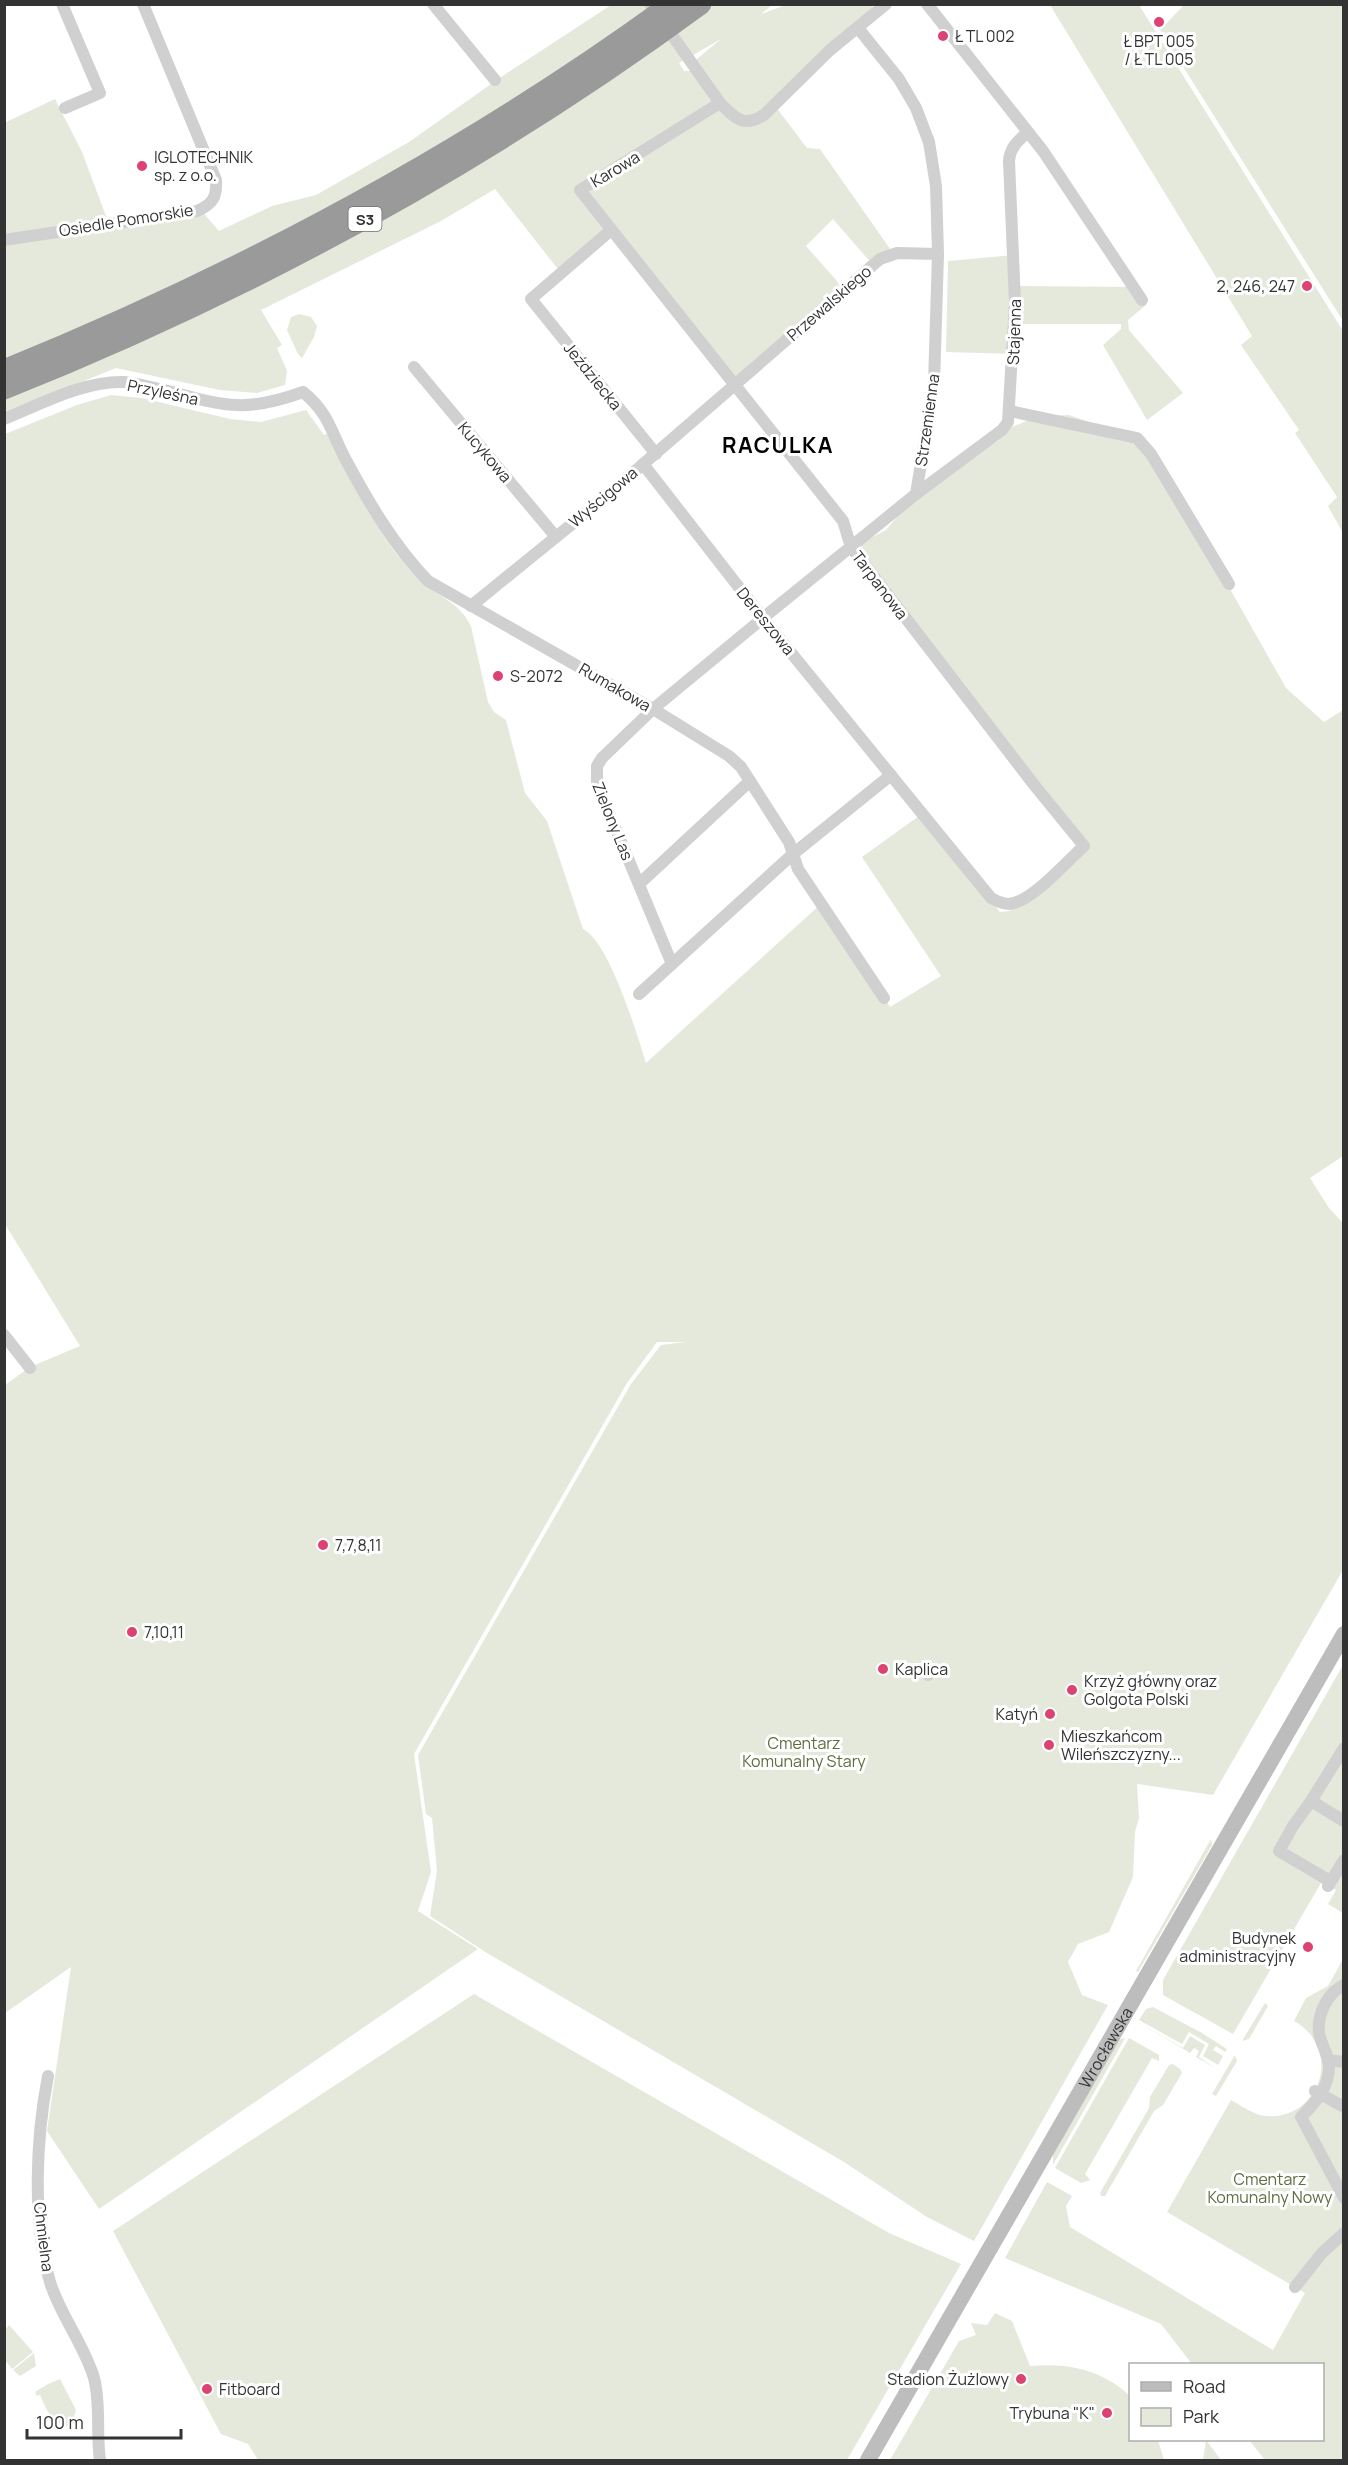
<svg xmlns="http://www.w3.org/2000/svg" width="1348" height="2465" viewBox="0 0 1348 2465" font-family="Manrope,sans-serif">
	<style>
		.green { fill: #e5e9dc; fill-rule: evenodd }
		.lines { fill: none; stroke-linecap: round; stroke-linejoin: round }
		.street { stroke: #d0d0d0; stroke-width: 12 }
		.secondary { stroke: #bdbdbd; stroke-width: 16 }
		.highway { stroke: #9a9a9a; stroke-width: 21 }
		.poi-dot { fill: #dc4272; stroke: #fff; stroke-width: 2 }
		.labels { text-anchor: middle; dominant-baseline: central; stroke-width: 6; stroke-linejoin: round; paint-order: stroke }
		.shield { fill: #fff; stroke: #707070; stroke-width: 1.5 }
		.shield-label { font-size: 15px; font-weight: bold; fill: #333 }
		.poi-label { font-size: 16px; fill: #333; stroke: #fff; text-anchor: start }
		.street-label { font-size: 16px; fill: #333; stroke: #fff }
		.park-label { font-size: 16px; fill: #606d41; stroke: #fff }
		.district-label { font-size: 22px; font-weight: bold; letter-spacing: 1.5px; fill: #000; stroke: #fff }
	</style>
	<rect width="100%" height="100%" fill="#fff"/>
	<!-- green -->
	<g class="green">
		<path d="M611 5H772L761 14 786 5H871L876 13 776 107 807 148 820 149 893 253 873 265 833 219 806 246 837 281 844 293 737 388 611 232 561 273 495 189 441 221 261 310 282 345 277 348 287 371 285 385 257 393 220 390 116 368 5 413 4 123 55 99 82 152 109 224 201 210 219 231 272 206 316 195 409 142 501 77ZM721 39 692 63 690 71H684L679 63Z"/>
		<path d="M1050 5H1139L1343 331V533L1328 506 1337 497 1295 433 1299 430 1241 345 1252 336Z"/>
		<path d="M1184 5H1343V321L1160 30Z"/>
		<path d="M1014 255 1016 286 1132 287 1146 305 1128 320 1129 330 1183 393 1147 420 1103 345 1121 329V324H1016L1014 354 946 352 948 261Z"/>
		<path d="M299 314 311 317 317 326 314 337 302 358 298 354 287 330 291 317Z"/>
		<path d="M111 395 142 398 230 419 261 422 306 410 324 435 329 433C350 471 373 525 399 557 408 568 417 579 428 587 445 599 461 606 471 626L488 702 494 712 506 720 525 793 547 821 583 929C609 941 637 1034 646 1063L823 902 890 1007 941 976 862 857 923 813 1000 912 1010 911 1084 846 855 546 886 530 901 512 965 461 998 441 1010 428 1026 421 1046 416 1069 415 1127 435 1151 449 1286 688 1324 722 1343 710V1156L1310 1178 1329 1208 1343 1223V1570L1213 1795 1137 1784 1139 1818 1135 1832 1133 1877 1109 1932 1078 1944 1068 1962 1082 1995 1108 2005 974 2241 927 2217 844 2162 487 1953 430 1916 437 1871 432 1818 426 1814 418 1755 631 1384 661 1345 686 1342H657L627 1383 414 1754 431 1872 418 1911 478 1949 99 2209 47 2131 71 1967 5 2013V1385L30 1367 80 1346 5 1224V434L77 405Z"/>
		<path d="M1343 1665V1913L1328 1904 1336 1890 1321 1883 1233 2034 1163 1995V1980Z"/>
		<path d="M1211 1839 1212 1845 1138 1972 1136 1971Z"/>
		<path d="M1343 1959V2460H1265L1249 2440H1322V2364H1192L1161 2324 1005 2258 1047 2182 1072 2196 1066 2206 1070 2227 1273 2350 1305 2293 1167 2212 1231 2100C1240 2105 1250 2112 1260 2115 1303 2125 1337 2077 1314 2040 1309 2031 1302 2026 1294 2021L1306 1998 1328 1986Z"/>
		<path d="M474 1994 889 2233 961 2264 847 2460H258L248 2444 221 2434 113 2231Z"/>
		<path d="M1265 2003 1268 2006 1249 2039 1242 2041Z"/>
		<path d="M1153 2007 1202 2033 1227 2049 1225 2052 1216 2046 1213 2050 1223 2056 1218 2065 1203 2056 1209 2044 1189 2032 1182 2044 1139 2020 1146 2009Z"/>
		<path d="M1138 2022 1183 2048 1190 2036 1205 2045 1199 2057 1215 2068 1196 2057 1199 2051 1194 2048 1190 2053Z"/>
		<path d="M1125 2038 1053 2165V2154L1118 2040Z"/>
		<path d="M1129 2038 1159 2055V2061L1152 2058 1085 2174 1090 2180 1081 2183 1055 2168Z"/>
		<path d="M1235 2055 1237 2061 1216 2096 1212 2094Z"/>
		<path d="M1173 2064 1180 2069 1182 2073 1163 2105 1154 2111 1105 2196H1101L1100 2193 1149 2108 1150 2097 1169 2065Z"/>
		<path d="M995 2313 1012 2321 1030 2366C1068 2363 1101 2369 1130 2396V2440H1158L1164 2460H890L959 2341 976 2335 971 2323 987 2325Z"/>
		<path d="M9 2325 33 2352 12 2369 5 2360V2330Z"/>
		<path d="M34 2353 36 2366 20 2376 13 2370Z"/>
		<path d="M60 2379 76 2410 71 2427C51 2424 48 2412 40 2395L37 2396 35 2392 48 2384Z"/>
		<path d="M1206 2440 1221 2460H1203Z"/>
	</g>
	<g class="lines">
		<!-- street -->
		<g class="street">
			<path d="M62 4 100 93 65 108"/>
			<path d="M433 4 495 80"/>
			<path d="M650 4 720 103C735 118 744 129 765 114L830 50 886 4"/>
			<path d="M927 4 1043 151 1142 300"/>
			<path d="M858 28 899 79 916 108 929 142 936 186 938 254 934 384 916 494"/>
			<path d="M610 231 531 299 656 454"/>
			<path d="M4 240 197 211C213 204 217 197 216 180L143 4"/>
			<path d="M414 367 556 537"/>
			<path d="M1010 411 1137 438 1151 454 1229 584"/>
			<path d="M4 419C41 404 83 381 123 382 138 383 153 388 168 391 225 406 245 413 303 392 330 414 331 433 347 462 369 503 395 547 428 581L653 709 729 756 741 767 789 842 798 869 884 998"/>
			<path d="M643 464 766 622 991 898C997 901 1002 904 1009 904 1032 902 1067 861 1084 846L1035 786 851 547 843 521 580 190 720 103"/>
			<path d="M471 606 604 498 880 259 897 253 938 254"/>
			<path d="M639 884 750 781"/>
			<path d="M672 964 597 784V766L602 758 653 709 763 618 916 494 1002 430 1008 422 1015 303 1009 161C1010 147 1018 141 1028 132"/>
			<path d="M639 994 793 854 891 775"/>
			<path d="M4 1335 30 1368"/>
			<path d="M928 1675 932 1671"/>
			<path d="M1311 1801 1344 1821"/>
			<path d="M1330 1881 1279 1851 1293 1826 1311 1801 1344 1748"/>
			<path d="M1328 1886 1344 1860"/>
			<path d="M1344 1985C1327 1993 1317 2015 1319 2033 1321 2045 1330 2056 1329 2069 1328 2089 1314 2104 1301 2117L1344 2198"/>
			<path d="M1328 2060 1344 2062"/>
			<path d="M48 2076C36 2138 32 2221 50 2282 60 2315 84 2344 94 2378 101 2404 96 2434 100 2460"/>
			<path d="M1315 2091 1344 2107"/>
			<path d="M1295 2287 1322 2253 1344 2233"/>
		</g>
		<!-- secondary -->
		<path class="secondary" id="s1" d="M868 2460 1344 1634"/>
		<!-- highway -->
		<g class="highway">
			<path d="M4 370C240 274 465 154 671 4"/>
			<path d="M4 389C252 290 486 162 701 4"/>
		</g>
	</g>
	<!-- markers -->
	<g class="poi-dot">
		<circle cx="1159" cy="22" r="6"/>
		<circle cx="943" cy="36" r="6"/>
		<circle cx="142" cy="166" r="6"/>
		<circle cx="1307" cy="286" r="6"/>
		<circle cx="498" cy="676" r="6"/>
		<circle cx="323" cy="1545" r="6"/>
		<circle cx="132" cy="1632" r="6"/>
		<circle cx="883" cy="1669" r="6"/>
		<circle cx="1072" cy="1690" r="6"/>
		<circle cx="1050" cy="1714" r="6"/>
		<circle cx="1049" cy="1745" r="6"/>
		<circle cx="1308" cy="1947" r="6"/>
		<circle cx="1021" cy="2379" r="6"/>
		<circle cx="207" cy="2389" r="6"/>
		<circle cx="1107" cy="2413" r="6"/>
	</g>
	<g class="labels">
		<!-- shield labels -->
		<rect class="shield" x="348.5" y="207" width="33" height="24" rx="4.5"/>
		<g class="shield-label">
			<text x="365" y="219">S3</text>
		</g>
		<!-- poi labels -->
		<g class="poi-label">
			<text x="955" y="36">Ł TL 002</text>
			<text x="1159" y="41" text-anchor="middle">Ł BPT 005<tspan x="1159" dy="18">/ Ł TL 005</tspan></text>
			<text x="154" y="157">IGLOTECHNIK<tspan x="154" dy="18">sp. z o.o.</tspan></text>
			<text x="1295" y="286" text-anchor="end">2, 246, 247</text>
			<text x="510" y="676">S-2072</text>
			<text x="335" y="1545">7,7,8,11</text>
			<text x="144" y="1632">7,10,11</text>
			<text x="895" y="1669">Kaplica</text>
			<text x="1084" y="1681">Krzyż główny oraz<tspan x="1084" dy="18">Golgota Polski</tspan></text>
			<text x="1038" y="1714" text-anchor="end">Katyń</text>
			<text x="1061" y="1736">Mieszkańcom<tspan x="1061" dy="18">Wileńszczyzny...</tspan></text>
			<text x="1296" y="1938" text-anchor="end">Budynek<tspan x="1296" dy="18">administracyjny</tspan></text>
			<text x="1009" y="2379" text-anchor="end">Stadion Żużlowy</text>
			<text x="219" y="2389">Fitboard</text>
			<text x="1095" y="2413" text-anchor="end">Trybuna "K"</text>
		</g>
		<!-- street labels -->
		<g class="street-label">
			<text transform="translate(615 169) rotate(-31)">Karowa</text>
			<text transform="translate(126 220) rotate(-9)">Osiedle Pomorskie</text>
			<text transform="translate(829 303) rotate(-41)">Przewalskiego</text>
			<text transform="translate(1014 332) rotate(-88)">Stajenna</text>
			<text transform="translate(593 376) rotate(51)">Jeździecka</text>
			<text transform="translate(163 392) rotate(12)">Przyleśna</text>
			<text transform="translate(927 420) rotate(-82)">Strzemienna</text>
			<text transform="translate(485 452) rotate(50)">Kucykowa</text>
			<text transform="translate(603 497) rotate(-40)">Wyścigowa</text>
			<text transform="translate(880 585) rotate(53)">Tarpanowa</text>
			<text transform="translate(766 621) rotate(51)">Dereszowa</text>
			<text transform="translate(615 687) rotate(30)">Rumakowa</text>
			<text transform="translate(613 821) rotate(68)">Zielony Las</text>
			<text stroke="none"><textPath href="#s1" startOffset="476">Wrocławska</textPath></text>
			<text transform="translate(44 2237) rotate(83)">Chmielna</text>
		</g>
		<!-- park labels -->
		<g class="park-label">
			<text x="804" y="1743">Cmentarz<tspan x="804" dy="18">Komunalny Stary</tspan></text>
			<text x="1270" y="2179">Cmentarz<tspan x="1270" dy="18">Komunalny Nowy</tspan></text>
		</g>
		<!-- district labels -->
		<g class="district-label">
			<text x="778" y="445">RACULKA</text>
		</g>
	</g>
	<!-- border -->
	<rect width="1348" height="2465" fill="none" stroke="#333333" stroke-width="12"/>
	<!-- legend -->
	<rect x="1129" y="2363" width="195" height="78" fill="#ffffff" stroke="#adadad" stroke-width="1.5"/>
	<rect x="1141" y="2382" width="30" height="9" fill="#bdbdbd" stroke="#adadad" stroke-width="1.5"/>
	<text x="1183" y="2393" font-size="18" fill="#333333">Road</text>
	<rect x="1141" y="2408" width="30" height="18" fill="#e5e9dc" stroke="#adadad" stroke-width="1.5"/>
	<text x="1183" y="2423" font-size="18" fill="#333333">Park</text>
	<!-- scale -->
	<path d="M27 2429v9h154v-9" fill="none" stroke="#333333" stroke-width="3"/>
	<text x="36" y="2429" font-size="18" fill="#333333" stroke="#ffffff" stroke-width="4.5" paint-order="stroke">100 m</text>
</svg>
